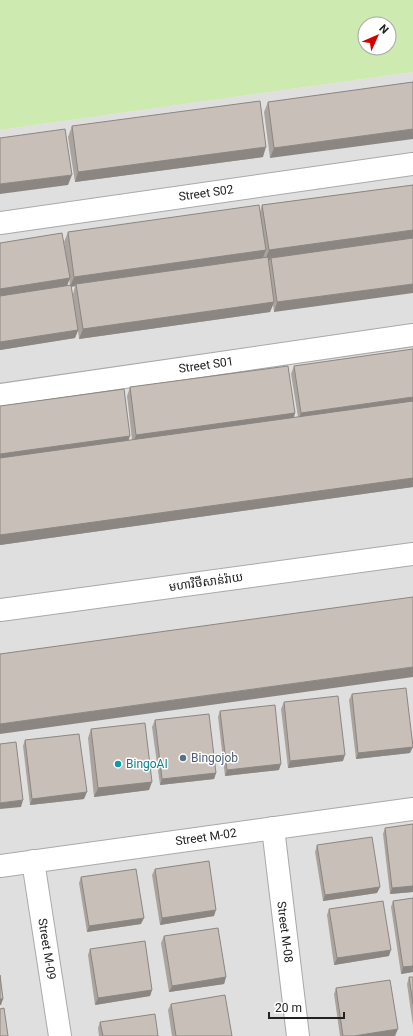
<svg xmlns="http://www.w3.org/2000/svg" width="413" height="1036" viewBox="0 0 413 1036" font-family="Roboto,'Noto Sans Khmer',sans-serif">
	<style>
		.residential { fill: #e0dfdf }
		.grass { fill: #cdebb0; fill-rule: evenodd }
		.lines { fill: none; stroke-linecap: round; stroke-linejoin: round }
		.minor-casing { stroke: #a9a9a9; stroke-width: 24 }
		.minor { stroke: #fff; stroke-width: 22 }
		.wall { fill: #aba49e; fill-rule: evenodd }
		.shaded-wall { fill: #8b8681 }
		.building { fill: #c7bfb8; stroke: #8b8681 }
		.service-dot { fill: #5c6f8a; stroke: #fff; stroke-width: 1.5 }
		.culture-dot { fill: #0f9aa8; stroke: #fff; stroke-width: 1.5 }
		.labels { text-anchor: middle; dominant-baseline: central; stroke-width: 3; stroke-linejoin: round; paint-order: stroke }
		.street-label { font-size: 12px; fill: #222; stroke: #fff }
		.service-label { font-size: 12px; fill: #4e5e75; stroke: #fff; text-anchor: start }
		.culture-label { font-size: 12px; fill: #0d838f; stroke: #fff; text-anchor: start }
	</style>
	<rect width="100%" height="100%" fill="#f2efe9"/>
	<!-- residential -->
	<path class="residential" d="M413 72V1036H0V130Z"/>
	<!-- grass -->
	<path class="grass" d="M0 0H413V72L0 130ZM365 24H389V48H365Z"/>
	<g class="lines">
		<!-- minor casing -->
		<g class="minor-casing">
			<g id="minor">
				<path d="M0 223 413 164"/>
				<path d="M0 395 413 335"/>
				<path d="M0 610 413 554"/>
				<path d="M273 828 298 1036"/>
				<path d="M33 861 60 1036"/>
				<path d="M0 866 413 809"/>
			</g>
		</g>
		<!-- minor -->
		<use href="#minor" class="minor"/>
	</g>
	<!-- wall -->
	<g class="wall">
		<path d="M413 82 270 158 264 112 268 102Z"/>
		<path d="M72 126 263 157 75 182 68 137Z"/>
		<path d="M413 185 274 312 273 305 270 312 79 339 78 331 75 338 0 350V243L66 255 64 242 68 232 260 212 262 205ZM69 279 70 285H67ZM75 286 73 294 74 306 71 287Z"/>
		<path d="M294 366 413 487 0 545V406L129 440H132L127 396 130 387 295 413 294 417H298L291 374Z"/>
		<path d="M352 694 410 753 356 759 349 700Z"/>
		<path d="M284 702 343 761 288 768 281 709Z"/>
		<path d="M220 711 279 770 225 776 218 717Z"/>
		<path d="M155 720 216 773 214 779 160 785 152 727Z"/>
		<path d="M91 729 149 790 94 797 88 738Z"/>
		<path d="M25 740 84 799 30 805 23 746Z"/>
		<path d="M385 828 413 892 390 894 383 834Z"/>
		<path d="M317 845 380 887 377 893 323 901 315 852Z"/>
		<path d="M155 869 214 916 160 925 152 875Z"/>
		<path d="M81 877 141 924 87 932 79 883Z"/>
		<path d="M393 901 413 972 401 974 391 907Z"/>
		<path d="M329 909 389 956 334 965 327 915Z"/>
		<path d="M164 936 226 977 224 984 169 992 161 943Z"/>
		<path d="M90 949 152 990 150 996 95 1005 88 955Z"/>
		<path d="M409 977H413V1026L407 984Z"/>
		<path d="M336 988 395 1036H340L334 994Z"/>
		<path d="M171 1004 232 1036H172L168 1010Z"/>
		<path d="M100 1022 158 1036H99L98 1028Z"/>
	</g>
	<!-- shaded-wall -->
	<g class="shaded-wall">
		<path d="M413 129V139L270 158 274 148Z"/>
		<path d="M266 147 263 157 75 182 78 172Z"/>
		<path d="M72 175 68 185 0 194V184Z"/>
		<path d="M413 230V240L271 258 270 260H265L269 250Z"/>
		<path d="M266 250 262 260 76 284 75 286 70 287 74 277Z"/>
		<path d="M70 278 67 286 0 297V289Z"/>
		<path d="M413 284V293L274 312 277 302Z"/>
		<path d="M274 302 270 312 79 339 83 329Z"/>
		<path d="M78 330 75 338 0 350V342Z"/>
		<path d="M413 397V405L298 422 301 413Z"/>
		<path d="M295 413 292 422 133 443 136 435Z"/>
		<path d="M130 436 127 445 0 462V454Z"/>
		<path d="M413 478V487L0 545V535Z"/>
		<path d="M413 667V677L0 734V724Z"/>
		<path d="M413 747 410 753 356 759 358 753Z"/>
		<path d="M345 755 343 761 288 768 290 761Z"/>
		<path d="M281 764 279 770 225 776 227 770Z"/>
		<path d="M216 773 214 779 160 785 162 779Z"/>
		<path d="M152 782 149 790 94 797 98 788Z"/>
		<path d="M87 792 84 799 30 805 32 799Z"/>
		<path d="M23 800 21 807 0 809V803Z"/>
		<path d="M413 886V892L390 894 392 888Z"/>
		<path d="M380 887 377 893 323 901 325 895Z"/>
		<path d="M216 910 214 916 160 925 162 918Z"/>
		<path d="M144 918 141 924 87 932 89 926Z"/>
		<path d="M391 950 389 956 334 965 337 958Z"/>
		<path d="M413 966V972L401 974 403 967Z"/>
		<path d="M226 977 224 984 169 992 172 986Z"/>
		<path d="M152 990 150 996 95 1005 98 998Z"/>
		<path d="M0 999H3L1 1005H0Z"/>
		<path d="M398 1029 395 1036H354Z"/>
	</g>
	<!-- building -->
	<g class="building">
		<path d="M413 82V129L274 148 268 102Z"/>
		<path d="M260 101 266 147 78 172 72 126Z"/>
		<path d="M65 129 72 175 0 184V138Z"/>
		<path d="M413 185V230L269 250 262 205Z"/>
		<path d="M259 205 266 250 74 277 68 232Z"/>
		<path d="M62 233 70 278 0 289V243Z"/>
		<path d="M413 238V284L277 302 271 258Z"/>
		<path d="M268 257 274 302 83 329 76 284Z"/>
		<path d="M71 285 78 330 0 342V296Z"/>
		<path d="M413 349V397L301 413 294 366Z"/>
		<path d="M288 366 295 413 136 435 130 387Z"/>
		<path d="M124 389 130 436 0 454V406Z"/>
		<path d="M413 401V478L0 535V458Z"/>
		<path d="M413 597V667L0 724V654Z"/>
		<path d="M406 688 413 747 358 753 352 694Z"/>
		<path d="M338 696 345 755 290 761 284 702Z"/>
		<path d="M275 705 281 764 227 770 220 711Z"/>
		<path d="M209 714 216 773 162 779 155 720Z"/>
		<path d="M145 723 152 782 98 788 91 729Z"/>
		<path d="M79 734 87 792 32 799 25 740Z"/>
		<path d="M16 742 23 800 0 803V744Z"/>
		<path d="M413 824V886L392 888 385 828Z"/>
		<path d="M372 837 380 887 325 895 317 845Z"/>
		<path d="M209 861 216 910 162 918 155 869Z"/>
		<path d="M136 869 144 918 89 926 81 877Z"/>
		<path d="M413 898V966L403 967 393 901Z"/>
		<path d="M383 901 391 950 337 958 329 909Z"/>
		<path d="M218 928 226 977 172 986 164 936Z"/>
		<path d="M145 941 152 990 98 998 90 949Z"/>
		<path d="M0 975 3 999H0Z"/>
		<path d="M409 977H413V1004Z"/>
		<path d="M390 980 398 1029 354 1036H343L336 988Z"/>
		<path d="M225 995 232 1036H176L171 1004Z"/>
		<path d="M4 1008 8 1036H0V1009Z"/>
		<path d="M155 1014 158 1036H103L100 1022Z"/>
	</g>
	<!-- markers -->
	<circle class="service-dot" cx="183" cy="758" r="4"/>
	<circle class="culture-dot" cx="118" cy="764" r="4"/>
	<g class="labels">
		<!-- street labels -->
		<g class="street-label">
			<text transform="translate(206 193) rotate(-8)">Street S02</text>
			<text transform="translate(206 365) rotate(-8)">Street S01</text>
			<text transform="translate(206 582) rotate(-8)">មហាវិថីសាន់រ៉ាយ</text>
			<text transform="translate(206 837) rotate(-8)">Street M-02</text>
			<text transform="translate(285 932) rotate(83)">Street M-08</text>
			<text transform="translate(47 949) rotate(81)">Street M-09</text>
		</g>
		<!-- service labels -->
		<g class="service-label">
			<text x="191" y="758">Bingojob</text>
		</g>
		<!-- culture labels -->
		<g class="culture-label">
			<text x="126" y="764">BingoAI</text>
		</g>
	</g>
	<!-- north arrow -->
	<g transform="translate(377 36) rotate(45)"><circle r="19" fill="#ffffff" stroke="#a7a7a7"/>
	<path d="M0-3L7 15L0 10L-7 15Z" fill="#d40000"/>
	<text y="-6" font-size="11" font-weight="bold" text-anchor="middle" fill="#222222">N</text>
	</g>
	<!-- scale -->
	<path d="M269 1012v6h75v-6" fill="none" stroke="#222222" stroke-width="2"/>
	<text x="275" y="1012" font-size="12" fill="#222222" stroke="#ffffff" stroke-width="3" paint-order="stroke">20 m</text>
</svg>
